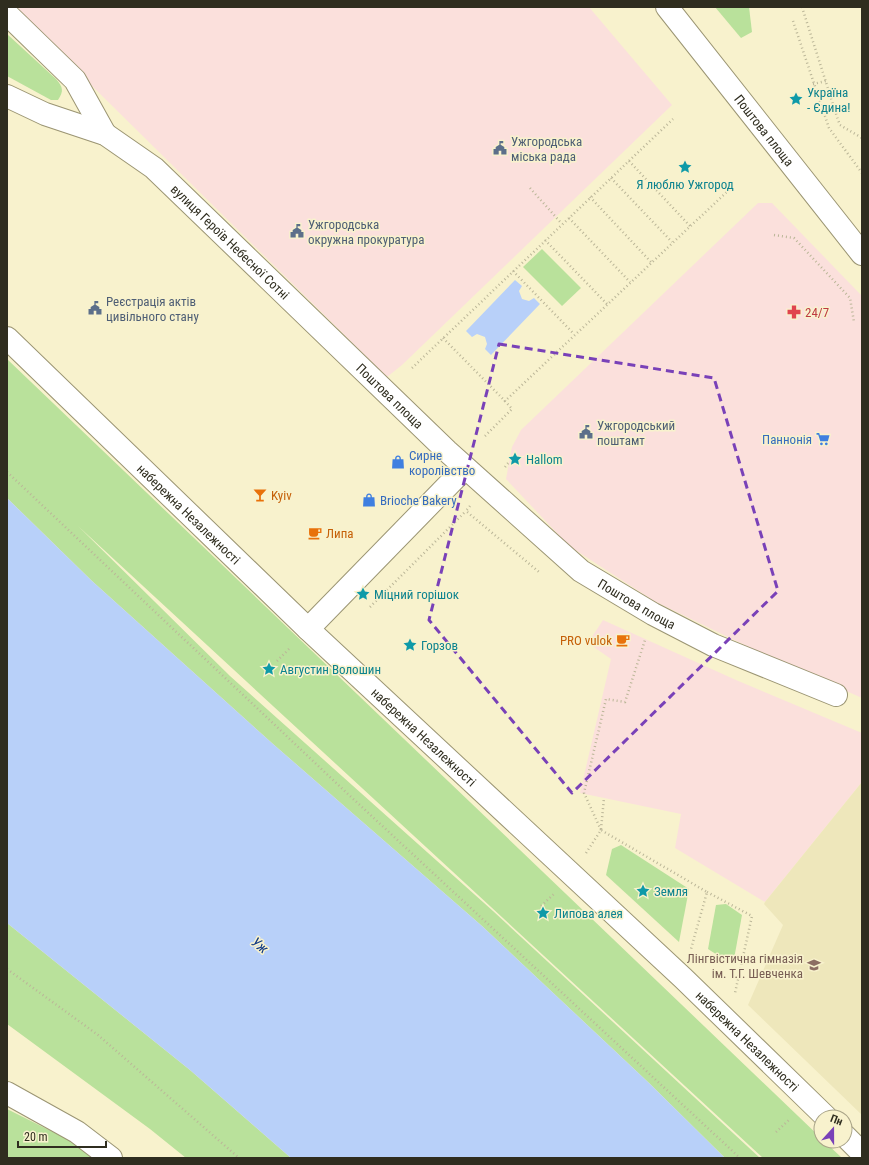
<svg xmlns="http://www.w3.org/2000/svg" width="869" height="1165" viewBox="0 0 869 1165" font-family="'Roboto Condensed',sans-serif">
	<style>
		.commercial { fill: #fbe0dc }
		.built { fill: #eee7bb }
		.green { fill: #b9e19b }
		.water { fill: #b8d0f9 }
		.lines { fill: none; stroke-linecap: round; stroke-linejoin: round }
		.street-casing { stroke: #9b9573; stroke-width: 24 }
		.path { stroke: #bbb698; stroke-width: 2.5; stroke-dasharray: 1 3; stroke-linecap: butt }
		.street { stroke: #fff; stroke-width: 22 }
		.marked { fill: none; stroke: #7941b8; stroke-width: 3; stroke-dasharray: 8 5; stroke-linejoin: round }
		.labels { text-anchor: middle; dominant-baseline: central; stroke-width: 3; stroke-linejoin: round; paint-order: stroke }
		.culture-label { font-size: 13px; fill: #0d838f; stroke: #f8f2cd; text-anchor: start }
		.street-label { font-size: 13px; fill: #2f2d1f; stroke: #f8f2cd }
		.service-label { font-size: 13px; fill: #4e5e75; stroke: #f8f2cd; text-anchor: start }
		.health-label { font-size: 13px; fill: #be3a42; stroke: #f8f2cd; text-anchor: start }
		.shop-label { font-size: 13px; fill: #366cbe; stroke: #f8f2cd; text-anchor: start }
		.food-label { font-size: 13px; fill: #c56008; stroke: #f8f2cd; text-anchor: start }
		.education-label { font-size: 13px; fill: #785e54; stroke: #f8f2cd; text-anchor: end }
		.water-label { font-size: 14px; font-style: italic; fill: #0d3783; stroke: #f8f2cd }
	</style>
	<rect width="100%" height="100%" fill="#f8f2cd"/>
	<!-- commercial -->
	<g class="commercial">
		<path d="M12 7H589L672 105 402 365 387 377Z"/>
		<path d="M758 203H772L862 296V698L765 655 654 601 569 546 506 479 512 447 521 430Z"/>
		<path d="M603 620 736 680 862 733V782L765 902 675 848 681 814 580 793 611 659 588 643Z"/>
	</g>
	<!-- built -->
	<path class="built" d="M862 782V1115L748 1005 783 925 764 904 765 902Z"/>
	<!-- green -->
	<g class="green">
		<path d="M715 7H749L752 32 741 38Z"/>
		<path d="M7 34 56 79C63 87 64 91 58 100H51L7 76Z"/>
		<path d="M542 249 581 288 562 306 523 267Z"/>
		<path d="M7 359 821 1138V1141H824L842 1158H763L78 526 230 676 493 911 760 1158H725L649 1083 482 926 273 744 92 581 7 498Z"/>
		<path d="M621 845 689 889 679 942 606 875 612 849Z"/>
		<path d="M726 904 742 915 734 959 725 960 708 949 716 905Z"/>
		<path d="M7 923 190 1070 291 1158H186L150 1129 7 1024Z"/>
		<path d="M7 1109 73 1142 96 1158H7Z"/>
	</g>
	<!-- water -->
	<g class="water">
		<path d="M515 280 522 286 519 291 522 299 529 301 534 298 540 304 491 355 485 349 487 344 485 337 477 334 472 337 466 331Z"/>
		<path d="M7 498 92 581 273 744 482 926 649 1083 725 1158H291L190 1070 7 923Z"/>
	</g>
	<g class="lines">
		<!-- street casing -->
		<g class="street-casing">
			<g id="street">
				<path id="s1" d="M667 7 862 254"/>
				<path d="M7 14 75 80 105 134"/>
				<path id="s2" d="M7 96 45 114 105 134 154 168 447 451 581 571 653 614 713 645 836 695"/>
				<path id="s3" d="M7 338 308 629 683 978 826 1117"/>
				<path d="M308 629 465 468"/>
				<path d="M7 1093 77 1132 111 1158"/>
				<path d="M845 1136 862 1153"/>
			</g>
		</g>
		<!-- path -->
		<g class="path">
			<path d="M802 7 838 120 840 125 862 138"/>
			<path d="M793 21 829 128 862 173"/>
			<path d="M813 84 826 81"/>
			<path d="M629 161 690 226"/>
			<path d="M611 178 672 242"/>
			<path d="M530 188 562 224"/>
			<path d="M590 197 651 262"/>
			<path d="M569 218 630 282"/>
			<path d="M774 235 794 238 850 298 854 322"/>
			<path d="M545 240 607 304"/>
			<path d="M513 271 574 334"/>
			<path d="M443 338 505 401"/>
			<path d="M412 368 673 119"/>
			<path d="M485 436 512 409 505 401 732 187"/>
			<path d="M505 467 509 462"/>
			<path d="M7 472 349 795 740 1158"/>
			<path d="M470 506 466 511 539 572"/>
			<path d="M370 607 466 511"/>
			<path d="M277 661 290 648"/>
			<path d="M601 829 604 798"/>
			<path d="M601 830 584 793 606 699 625 702 645 640"/>
			<path d="M586 853 601 830 707 892 691 949"/>
			<path d="M707 892 752 916 735 993"/>
			<path d="M541 906 554 894"/>
			<path d="M7 969 98 1035 239 1158"/>
			<path d="M776 1132 790 1119"/>
		</g>
		<!-- street -->
		<use href="#street" class="street"/>
	</g>
	<!-- marked area -->
	<path class="marked" d="M499 344 714 378 778 591 572 793 429 620Z"/>
	<!-- icons -->
	<defs>
		<g id="sight-bare" transform="scale(1.08)"><path d="M0-6L1.8-2.2L6-1.7L2.9 1.2L3.7 5.4L0 3.3L-3.7 5.4L-2.9 1.2L-6-1.7L-1.8-2.2Z" fill="#0f9aa8" stroke="#f8f2cd" stroke-width="2.5" paint-order="stroke"/></g>
		<g id="civic-bare" transform="scale(1.08)"><path d="M-.6-6.5H3V-4.5H.6V-3L4-1V1h2V6H-6V1h2V-1L-.6-3ZM-1.2 2.5V6h2.4V2.5Z" fill="#5c6f8a" stroke="#f8f2cd" stroke-width="2.5" paint-order="stroke"/></g>
		<g id="pharmacy-bare" transform="scale(1.08)"><path d="M-2-6h4v4h4v4h-4v4h-4v-4h-4v-4h4Z" fill="#e0444e" stroke="#f8f2cd" stroke-width="2.5" paint-order="stroke"/></g>
		<g id="supermarket-bare" transform="scale(1.08)"><path d="M-6-5.5h2.5l.6 2H6L4.5 2H-2.5L-4.4-4H-6ZM-1.5 3.2a1.3 1.3 0 1 0 .1 0ZM3 3.2a1.3 1.3 0 1 0 .1 0Z" fill="#3f7fe0" stroke="#f8f2cd" stroke-width="2.5" paint-order="stroke"/></g>
		<g id="shop-bare" transform="scale(1.08)"><path d="M-5-2.5h2.3a2.7 3.5 0 0 1 5.4 0H5L5.5 6h-11ZM-1.5-2.5h3a1.5 2.3 0 0 0-3 0Z" fill="#3f7fe0" stroke="#f8f2cd" stroke-width="2.5" paint-order="stroke"/></g>
		<g id="bar-bare" transform="scale(1.08)"><path d="M-6-5H6L.8 .8V4.5H3.5V6h-7V4.5H-.8V.8Z" fill="#e8710a" stroke="#f8f2cd" stroke-width="2.5" paint-order="stroke"/></g>
		<g id="cafe-bare" transform="scale(1.08)"><path d="M-5.5-4.5H6V0H3Q3 3.5 0 3.5H-2.5Q-5.5 3.5-5.5 0ZM3-3.2v2h1.7v-2ZM-6 4.5H4V6H-6Z" fill="#e8710a" stroke="#f8f2cd" stroke-width="2.5" paint-order="stroke"/></g>
		<g id="school-bare" transform="scale(1.08)"><path d="M0-5L7-2L0 1L-7-2ZM-4 1L0 2.5L4 1V4Q0 6-4 4Z" fill="#8d6e63" stroke="#f8f2cd" stroke-width="2.5" paint-order="stroke"/></g>
	</defs>
	<g fill-rule="evenodd">
		<use href="#sight-bare" x="796" y="99"/>
		<use href="#civic-bare" x="500" y="148"/>
		<use href="#sight-bare" x="685" y="167"/>
		<use href="#civic-bare" x="297" y="231"/>
		<use href="#civic-bare" x="95" y="308"/>
		<use href="#pharmacy-bare" x="794" y="312"/>
		<use href="#civic-bare" x="586" y="432"/>
		<use href="#supermarket-bare" x="823" y="439"/>
		<use href="#sight-bare" x="515" y="459"/>
		<use href="#shop-bare" x="398" y="462"/>
		<use href="#bar-bare" x="260" y="495"/>
		<use href="#shop-bare" x="369" y="500"/>
		<use href="#cafe-bare" x="315" y="533"/>
		<use href="#sight-bare" x="363" y="594"/>
		<use href="#cafe-bare" x="623" y="640"/>
		<use href="#sight-bare" x="410" y="645"/>
		<use href="#sight-bare" x="269" y="669"/>
		<use href="#sight-bare" x="643" y="891"/>
		<use href="#sight-bare" x="543" y="913"/>
		<use href="#school-bare" x="814" y="965"/>
	</g>
	<g class="labels">
		<!-- culture labels -->
		<g class="culture-label">
			<text x="807" y="92">Україна<tspan x="807" dy="15">- Єдина!</tspan></text>
			<text x="685" y="184" text-anchor="middle">Я люблю Ужгород</text>
			<text x="526" y="459">Hallom</text>
			<text x="374" y="594">Міцний горішок</text>
			<text x="421" y="645">Горзов</text>
			<text x="280" y="669">Августин Волошин</text>
			<text x="654" y="891">Земля</text>
			<text x="554" y="913">Липова алея</text>
		</g>
		<!-- street labels -->
		<g class="street-label">
			<text stroke="none"><textPath href="#s1" startOffset="157">Поштова площа</textPath></text>
			<text stroke="none"><textPath href="#s2" startOffset="271">вулиця Героїв Небесної Сотні</textPath></text>
			<text stroke="none"><textPath href="#s2" startOffset="493">Поштова площа</textPath></text>
			<text stroke="none"><textPath href="#s3" startOffset="253">набережна Незалежності</textPath></text>
			<text stroke="none"><textPath href="#s2" startOffset="817">Поштова площа</textPath></text>
			<text stroke="none"><textPath href="#s3" startOffset="577">набережна Незалежності</textPath></text>
			<text stroke="none"><textPath href="#s3" startOffset="1021">набережна Незалежності</textPath></text>
		</g>
		<!-- service labels -->
		<g class="service-label">
			<text x="511" y="141">Ужгородська<tspan x="511" dy="15">міська рада</tspan></text>
			<text x="308" y="224">Ужгородська<tspan x="308" dy="15">окружна прокуратура</tspan></text>
			<text x="106" y="301">Реєстрація актів<tspan x="106" dy="15">цивільного стану</tspan></text>
			<text x="597" y="425">Ужгородський<tspan x="597" dy="15">поштамт</tspan></text>
		</g>
		<!-- health labels -->
		<g class="health-label">
			<text x="805" y="312">24/7</text>
		</g>
		<!-- shop labels -->
		<g class="shop-label">
			<text x="812" y="439" text-anchor="end">Паннонія</text>
			<text x="409" y="455">Сирне<tspan x="409" dy="15">королівство</tspan></text>
			<text x="380" y="500">Brioche Bakery</text>
		</g>
		<!-- food labels -->
		<g class="food-label">
			<text x="271" y="495">Kyiv</text>
			<text x="326" y="533">Липа</text>
			<text x="612" y="640" text-anchor="end">PRO vulok</text>
		</g>
		<!-- education labels -->
		<g class="education-label">
			<text x="803" y="958">Лінгвістична гімназія<tspan x="803" dy="15">ім. Т.Г. Шевченка</tspan></text>
		</g>
		<!-- water labels -->
		<g class="water-label">
			<text transform="translate(260 945) rotate(39)">Уж</text>
		</g>
	</g>
	<!-- border -->
	<rect width="869" height="1165" fill="none" stroke="#2f2d1f" stroke-width="16"/>
	<!-- north arrow -->
	<g transform="translate(833 1129) rotate(21)"><circle r="19" fill="#f8f2cd" stroke="#a8a387"/>
	<path d="M0-3L7 15L0 10L-7 15Z" fill="#7941b8"/>
	<text y="-6" font-size="11" font-weight="bold" text-anchor="middle" fill="#2f2d1f">Пн</text>
	</g>
	<!-- scale -->
	<path d="M18 1141v6h88v-6" fill="none" stroke="#2f2d1f" stroke-width="2"/>
	<text x="24" y="1141" font-size="12" fill="#2f2d1f" stroke="#f8f2cd" stroke-width="3" paint-order="stroke">20 m</text>
</svg>
